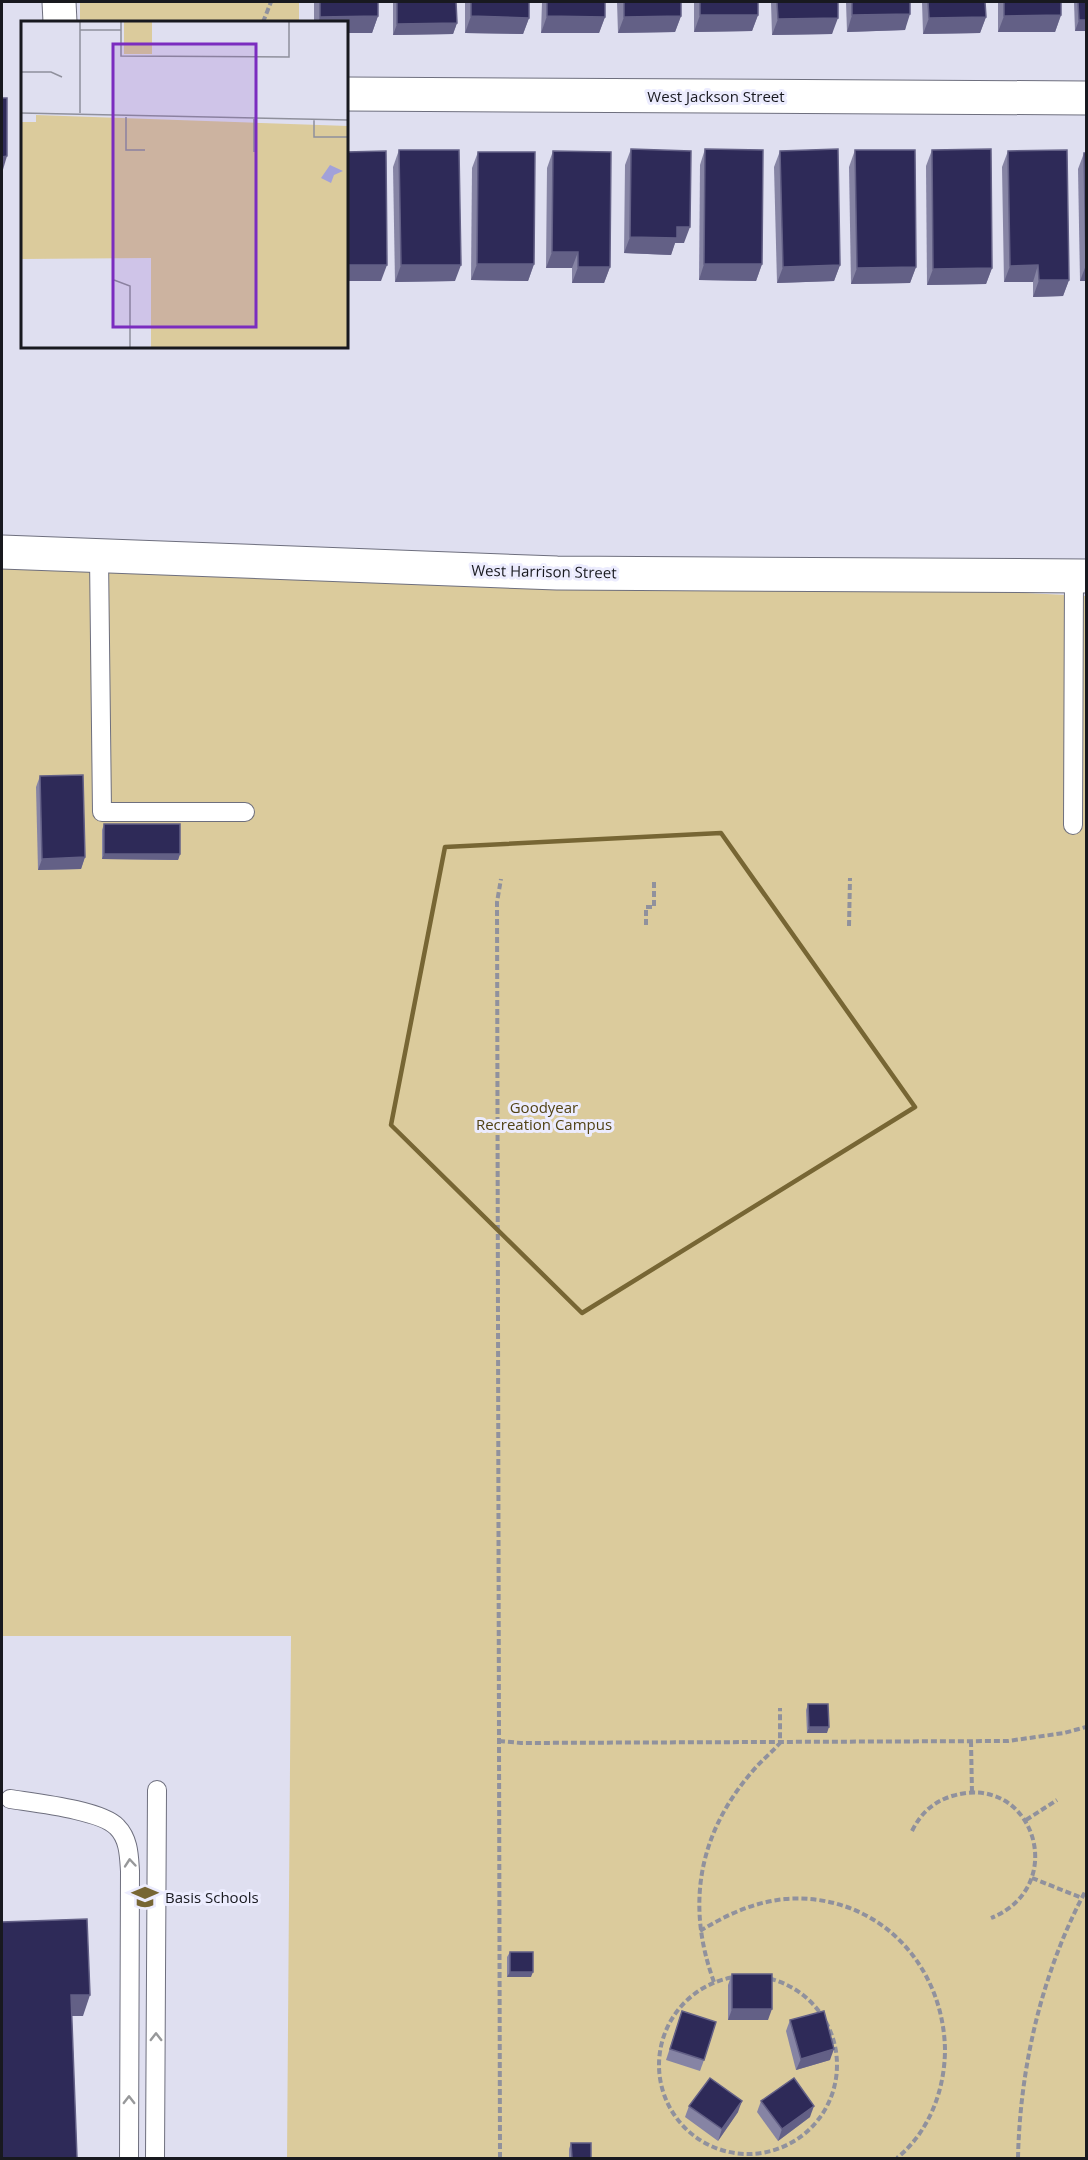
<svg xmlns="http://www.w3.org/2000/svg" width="1088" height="2160" viewBox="0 0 1088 2160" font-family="'Open Sans',sans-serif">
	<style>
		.green { fill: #dbcb9c }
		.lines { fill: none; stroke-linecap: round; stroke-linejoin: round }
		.service-casing { stroke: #6e6f7e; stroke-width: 20 }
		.minor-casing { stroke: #6e6f7e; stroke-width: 35 }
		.path { stroke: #90919d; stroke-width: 4; stroke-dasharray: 6 3; stroke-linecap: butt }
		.service { stroke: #fff; stroke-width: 18 }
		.minor { stroke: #fff; stroke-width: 33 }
		.wall { fill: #8684a4 }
		.shaded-wall { fill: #636086 }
		.building { fill: #2e2a58; stroke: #636086; stroke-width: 1.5 }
		.oneway { stroke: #97989a }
		.marked { fill: none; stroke: #776634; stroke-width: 4.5; stroke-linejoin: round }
		.labels { text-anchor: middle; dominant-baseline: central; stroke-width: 6; stroke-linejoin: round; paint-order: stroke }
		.street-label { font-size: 15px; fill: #18191f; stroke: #ececfe }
		.park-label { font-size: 15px; fill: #514214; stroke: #ececfe }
		.poi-label { font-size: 15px; fill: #18191f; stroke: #ececfe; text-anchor: start }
		.inset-road { fill: none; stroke: #8f909c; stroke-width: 1.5 }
		.view { fill: #7b2cbf; fill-opacity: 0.15; stroke: #7b2cbf; stroke-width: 3 }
		.inset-edge { fill: none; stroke: #18191f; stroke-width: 3 }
	</style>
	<rect width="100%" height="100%" fill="#dfdff0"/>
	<!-- green -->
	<g class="green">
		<rect x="80" y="2" width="219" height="20"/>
		<path d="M2 560 637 573 1086 596V2158H287L291 1636H2Z"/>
	</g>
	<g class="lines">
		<!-- service casing -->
		<g class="service-casing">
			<g id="service">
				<path d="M99 557 102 812H245"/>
				<path d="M1073 825 1074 576"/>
				<path d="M10 1799C35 1803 101 1810 117 1827 129 1839 129 1856 130 1871L129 2158"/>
				<path d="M155 2158 157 1790"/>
			</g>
		</g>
		<!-- minor casing -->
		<g class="minor-casing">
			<g id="minor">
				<path d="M59 2 60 22"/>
				<path d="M346 94 1086 98"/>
				<path d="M2 552 557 573 1086 576"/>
			</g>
		</g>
		<!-- path -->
		<g class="path">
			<path d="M263 22 271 2"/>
			<path d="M646 925V907H654V879"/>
			<path d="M849 926 850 878"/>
			<path d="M499 1741 521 1743 1008 1741 1064 1733 1086 1727"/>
			<path d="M971 1741 972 1793"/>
			<path d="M1026 1820 1057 1800"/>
			<path d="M912 1831C921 1813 933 1802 952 1796 1033 1771 1071 1886 991 1918"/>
			<path d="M1032 1878 1082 1898"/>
			<path d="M700 1931C726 1915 754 1902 785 1899 875 1892 943 1962 945 2049 945 2090 929 2132 897 2158"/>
			<circle cx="748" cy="2065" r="89"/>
			<path d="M714 1982C686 1906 698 1835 751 1773 760 1762 771 1753 780 1743V1708"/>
			<path d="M500 2158 497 902 501 879"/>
			<path d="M1018 2158C1020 2066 1042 1972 1086 1890"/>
		</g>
		<!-- service -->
		<use href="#service" class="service"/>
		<!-- minor -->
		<use href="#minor" class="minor"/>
	</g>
	<!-- wall -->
	<g class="wall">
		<path d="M314 2H378V16L372 33H346V22H314Z"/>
		<path d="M393 2H456L457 23 453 34 393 35Z"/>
		<path d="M465 2H529V18L523 34 465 33Z"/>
		<path d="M542 2H605V17L599 33H541Z"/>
		<path d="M617 2H681V16L675 32 618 33Z"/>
		<path d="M694 2H758V15L752 31 694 32Z"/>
		<path d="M771 2H838L832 34 772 35Z"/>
		<path d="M846 2H910L905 30 847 32Z"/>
		<path d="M922 2H985L986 17 980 33 923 34Z"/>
		<path d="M998 2H1061V15L1055 32H998Z"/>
		<path d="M1074 2H1086V31H1075Z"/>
		<path d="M631 149 684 243H675L671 255 624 253 625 165Z"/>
		<path d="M705 149 762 264 756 281 699 280 700 165Z"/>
		<path d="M399 150 455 281 395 282 393 167Z"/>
		<path d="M855 150 916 267 910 283 851 284 849 167Z"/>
		<path d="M932 150 992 268 986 284 927 285 926 166Z"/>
		<path d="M553 151 610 267 604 283H572V268H546L547 168Z"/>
		<path d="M780 151 840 265 834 281 777 283 774 167Z"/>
		<path d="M1008 151 1069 280 1063 296 1033 297V282H1004L1002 167Z"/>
		<path d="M478 152 534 264 528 281 471 280 472 168Z"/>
		<path d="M1084 153H1086V281H1080L1078 169Z"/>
		<path d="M40 776 85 857 81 869 38 870 36 787Z"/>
		<path d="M104 824 180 854 178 860 102 859V830Z"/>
		<path d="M808 1704 827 1733H807L806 1710Z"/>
		<path d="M510 1952 531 1977H507V1957Z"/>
		<path d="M732 1974 768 2020H728V1985Z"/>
		<path d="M682 2011 704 2060 700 2071 666 2060Z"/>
		<path d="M790 2020 830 2060 796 2070 786 2031Z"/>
		<path d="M761 2101 810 2117 778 2141 757 2112Z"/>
		<path d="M689 2106 738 2112 718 2141 685 2117Z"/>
		<path d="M571 2143 591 2158H569V2149Z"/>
	</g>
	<!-- shaded-wall -->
	<g class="shaded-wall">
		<path d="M910 14 905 30 847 32 852 15Z"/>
		<path d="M700 15H758L752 31 694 32Z"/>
		<path d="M1061 15 1055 32H998L1004 16Z"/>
		<path d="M378 16 372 33H346V22H318L320 17Z"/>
		<path d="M471 16 529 18 523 34 465 33Z"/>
		<path d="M547 16 605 17 599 33H541Z"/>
		<path d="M681 16 675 32 618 33 624 17Z"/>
		<path d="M986 17 980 33 923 34 929 18Z"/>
		<path d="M838 18 832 34 772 35 778 19Z"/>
		<path d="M1079 20H1086V31H1075Z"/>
		<path d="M457 23 453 34 393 35 397 24Z"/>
		<path d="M7 156 2 173V157Z"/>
		<path d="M677 227H690L684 243H675L671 255 624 253 630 237Z"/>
		<path d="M552 252H578L572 268H546Z"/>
		<path d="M477 264H534L528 281 471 280Z"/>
		<path d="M704 264H762L756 281 699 280Z"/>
		<path d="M346 265H387L381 281H346Z"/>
		<path d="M401 265H461L455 281 395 282Z"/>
		<path d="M840 265 834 281 777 283 783 267Z"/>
		<path d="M1038 265 1033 282H1004L1010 266Z"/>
		<path d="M1086 265V281H1080Z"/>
		<path d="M578 267H610L604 283H572Z"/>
		<path d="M916 267 910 283 851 284 857 268Z"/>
		<path d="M992 268 986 284 927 285 933 269Z"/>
		<path d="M1039 280H1069L1063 296 1033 297Z"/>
		<path d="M104 854H180L178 860 102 859Z"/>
		<path d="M85 857 81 869 38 870 42 859Z"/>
		<path d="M809 1727H829L827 1733H807Z"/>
		<path d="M510 1972H533L531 1977H507Z"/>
		<path d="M71 1995H90L83 2016H64Z"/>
		<path d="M732 2009H772L768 2020H728Z"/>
		<path d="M834 2049 830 2060 796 2070 801 2059Z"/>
		<path d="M742 2101 738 2112 718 2141 722 2129Z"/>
		<path d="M814 2106 810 2117 778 2141 782 2129Z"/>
	</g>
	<!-- building -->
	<g class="building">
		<path d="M320 2H378V16L320 17Z"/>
		<path d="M397 2H456L457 23 397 24Z"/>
		<path d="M471 2H529V18L471 16Z"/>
		<path d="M547 2H605V17L547 16Z"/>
		<path d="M624 2H681V16L624 17Z"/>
		<rect x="700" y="2" width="58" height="13"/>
		<path d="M777 2H838V18L778 19Z"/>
		<path d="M852 2H910V14L852 15Z"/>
		<path d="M928 2H985L986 17 929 18Z"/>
		<path d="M1004 2H1061V15L1004 16Z"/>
		<path d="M1078 2H1086V20H1079Z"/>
		<path d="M2 98H7V156L2 157Z"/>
		<path d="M631 149 691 151 690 227H677V238L630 237Z"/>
		<path d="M705 149 763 150 762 264H704Z"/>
		<path d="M838 149 840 265 783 267 780 151Z"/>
		<path d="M991 149 992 268 933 269 932 150Z"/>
		<path d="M399 150H459L461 265H401Z"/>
		<path d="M855 150H915L916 267 857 268Z"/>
		<path d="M1067 150 1069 280H1039L1038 265 1010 266 1008 151Z"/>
		<path d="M386 151 387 265H346V152Z"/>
		<path d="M553 151 611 152 610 267H578V252H552Z"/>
		<path d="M478 152H535L534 264H477Z"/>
		<path d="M1084 153H1086V265Z"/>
		<path d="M83 775 85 857 42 859 40 776Z"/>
		<rect x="104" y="824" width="76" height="30"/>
		<path d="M808 1704H828L829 1727H809Z"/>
		<path d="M87 1919 90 1995H71L77 2158H2V1922Z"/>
		<rect x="510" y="1952" width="23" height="20"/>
		<rect x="732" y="1974" width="40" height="35"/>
		<path d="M682 2011 716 2022 704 2060 670 2049Z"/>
		<path d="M824 2011 834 2049 801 2059 790 2020Z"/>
		<path d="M710 2078 742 2101 722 2129 689 2106Z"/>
		<path d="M794 2078 814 2106 782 2129 761 2101Z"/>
		<path d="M571 2143H591V2158H572Z"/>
	</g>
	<!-- one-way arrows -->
	<defs><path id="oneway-chevron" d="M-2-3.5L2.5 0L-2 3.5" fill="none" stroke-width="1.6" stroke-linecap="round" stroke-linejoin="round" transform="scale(1.5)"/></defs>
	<g class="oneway">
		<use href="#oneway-chevron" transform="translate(130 1863) rotate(-95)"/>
		<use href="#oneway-chevron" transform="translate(156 2037) rotate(-90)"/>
		<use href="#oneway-chevron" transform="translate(129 2100) rotate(-90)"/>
	</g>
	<!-- marked area -->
	<path class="marked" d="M721 833 915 1107 582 1313 391 1125 445 847Z"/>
	<!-- icons -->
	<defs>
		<g id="school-bare" transform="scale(2.07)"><path d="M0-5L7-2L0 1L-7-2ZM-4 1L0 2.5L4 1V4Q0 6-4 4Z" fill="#776634" stroke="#ececfe" stroke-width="2.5" paint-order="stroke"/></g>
	</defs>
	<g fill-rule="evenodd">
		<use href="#school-bare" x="145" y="1897"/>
	</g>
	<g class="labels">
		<!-- street labels -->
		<g class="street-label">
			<text x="716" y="96">West Jackson Street</text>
			<text transform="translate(544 571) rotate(1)">West Harrison Street</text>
		</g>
		<!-- park labels -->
		<g class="park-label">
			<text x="544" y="1107">Goodyear<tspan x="544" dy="17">Recreation Campus</tspan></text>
		</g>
		<!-- poi labels -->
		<g class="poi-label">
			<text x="165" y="1897">Basis Schools</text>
		</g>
	</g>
	<!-- overview -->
	<g transform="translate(21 21)">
		<rect width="327" height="327" fill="#dfdff0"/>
		<path d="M103 1H131V33H103ZM15 94 327 105V326H130V237L0 238V101H15Z" fill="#dbcb9c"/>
		<path d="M309 144 322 150 313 154 310 162 300 157Z" fill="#a2a1d9"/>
		<path class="inset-road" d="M100 1V35L268 36V1M59 9H100M0 51H30L41 56M0 92 327 99M59 92V1M105 96V129H124M293 99V116H327M233 131V98M93 259 109 265V326"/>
		<path class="view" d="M92 23H235V306H92Z"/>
		<rect width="327" height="327" class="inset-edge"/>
	</g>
	<!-- border -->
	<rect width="1088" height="2160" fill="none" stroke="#18191f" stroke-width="6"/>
</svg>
